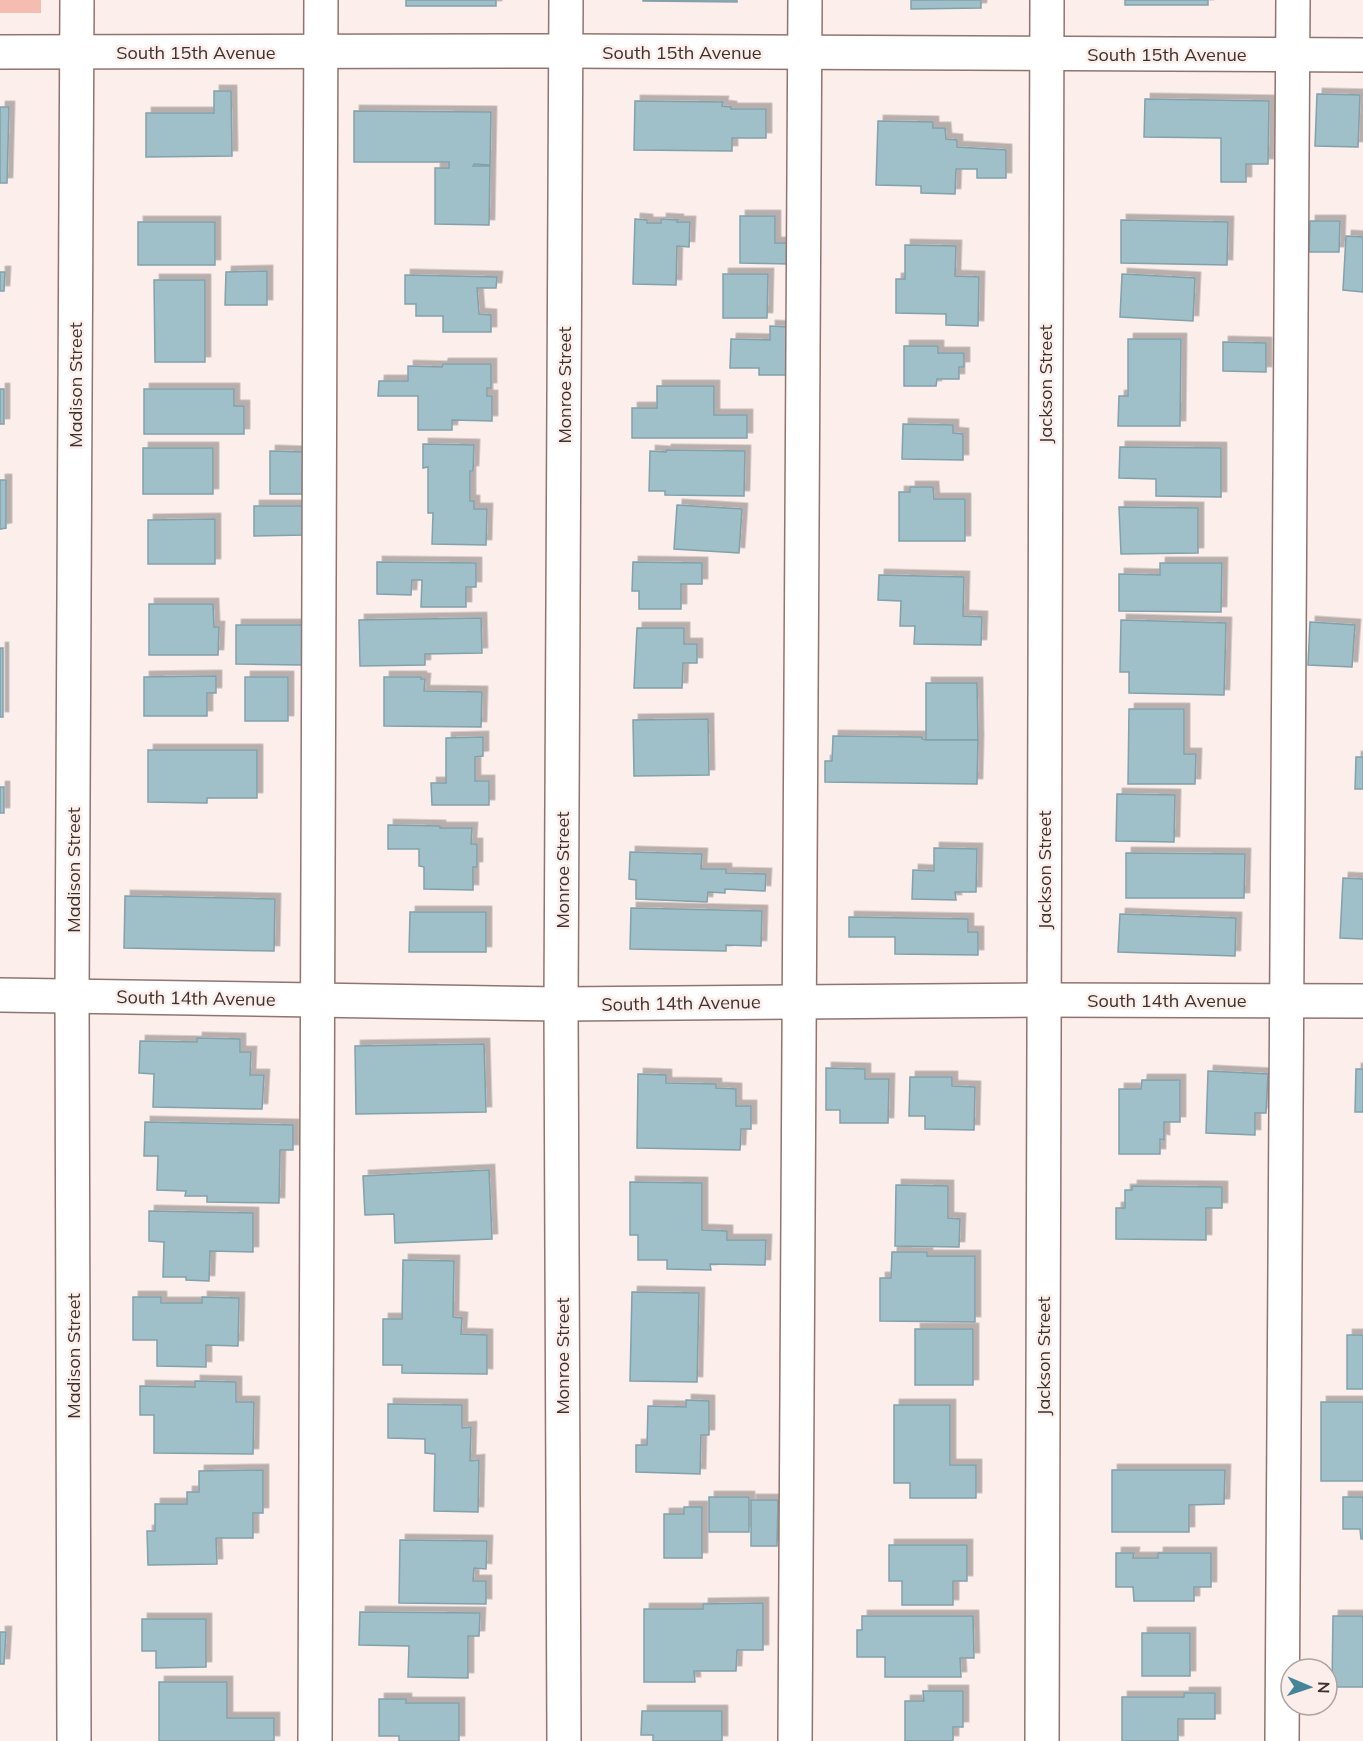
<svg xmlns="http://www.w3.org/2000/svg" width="1363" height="1741" viewBox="0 0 1363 1741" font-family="Mulish,sans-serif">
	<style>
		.green { fill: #f5bcb1 }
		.building { fill: #9fbfc9; stroke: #82a1ab; stroke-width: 1.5; filter: url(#shadow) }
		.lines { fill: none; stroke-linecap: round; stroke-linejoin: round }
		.minor-casing { stroke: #91746f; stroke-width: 36 }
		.minor { stroke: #fff; stroke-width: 33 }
		.labels { text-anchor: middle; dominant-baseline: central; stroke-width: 5; stroke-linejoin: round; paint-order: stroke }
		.street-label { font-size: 18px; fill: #3d312e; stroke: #fbeeeb }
	</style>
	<defs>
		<filter id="shadow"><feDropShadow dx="5.5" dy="-5.5" stdDeviation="0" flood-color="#0004"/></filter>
	</defs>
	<rect width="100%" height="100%" fill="#fbeeeb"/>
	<!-- green -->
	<rect class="green" x="0" y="0" width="41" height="13"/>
	<!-- building -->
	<g class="building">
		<rect x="406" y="0" width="90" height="6"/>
		<path d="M643 0H737V2L643 1Z"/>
		<path d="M911 0H981V8L911 9Z"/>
		<rect x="1125" y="0" width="83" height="5"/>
		<path d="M214 91H231L232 156 146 157V113H214Z"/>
		<path d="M1317 94 1360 95 1358 147 1315 146Z"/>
		<path d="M1145 99 1269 101 1268 164H1246V182H1221V138L1144 137Z"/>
		<path d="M635 101 723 102 722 106 731 107V109H766V138H732V151L634 150Z"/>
		<path d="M0 107H9L7 183H0Z"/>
		<path d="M354 111 491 112 490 165 474 164 473 166H490L489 225 435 224V168H449V162H354Z"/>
		<path d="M878 121 933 122V128H945L946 139 957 140V147L1006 150V178H977V169H956L955 194 921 193V186L876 185Z"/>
		<path d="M740 216H775V243H789V264L740 263Z"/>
		<path d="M635 219 647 220V223H661V219L678 220 677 222H690L689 247 677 246 676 285 633 284Z"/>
		<path d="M1121 220 1228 222 1227 265 1121 263Z"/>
		<path d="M1310 221H1340L1339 252H1309Z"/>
		<rect x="138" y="222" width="77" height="43"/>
		<path d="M1346 236 1363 237V292L1343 290Z"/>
		<path d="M905 245 956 246 955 276 979 277 978 326 946 325V314L896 313V279H905Z"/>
		<path d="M267 271V305H225L226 272Z"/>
		<path d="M0 272H5L4 291H0Z"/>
		<path d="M723 274H768L767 318H723Z"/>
		<path d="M1122 274 1195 278 1193 321 1120 317Z"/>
		<path d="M405 275 497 277 496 288H477L479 314 491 315V332H443V316H416V304H405Z"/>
		<path d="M154 280H205V362H155Z"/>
		<path d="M770 326 790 327V375H759V368H730L731 339 770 340Z"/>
		<path d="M1128 339H1181L1180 426H1118L1119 396H1128Z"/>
		<path d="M1223 342 1266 343V372L1223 371Z"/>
		<path d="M904 346H938V353H964V367H959V379H937L936 386H904Z"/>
		<path d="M443 364H491V388H487V396H492V421L452 420V430H418V396H378L379 381H408V366L442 367Z"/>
		<path d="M657 386H714V415H747V438H632V408H657Z"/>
		<rect x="0" y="389" width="4" height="35"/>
		<path d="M144 389H234V406H244V434H144Z"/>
		<path d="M903 424 953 425V433L963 434V460L902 459Z"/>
		<path d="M423 444 474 445 473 471H470V501H474V509H487L486 545 432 544 433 513H428V467L423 468Z"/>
		<path d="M1120 447 1221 448V497L1156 496V479L1119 478Z"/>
		<rect x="143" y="448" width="70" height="46"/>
		<path d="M666 450 745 451 744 496 665 495V491H649L650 451 666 452Z"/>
		<path d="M270 451 303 452 302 494H270Z"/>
		<path d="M0 480H6V528L0 529Z"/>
		<path d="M910 487H933L934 499H965V541H899V492H910Z"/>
		<path d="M677 505 742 509 739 553 674 549Z"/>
		<path d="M254 506H304V535L254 536Z"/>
		<path d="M1119 507 1198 508V553L1121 554Z"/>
		<path d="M215 519V564H148V520Z"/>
		<path d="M377 562 476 563V587H466V607H421L422 580H412L411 595 377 594Z"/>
		<path d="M633 562 702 563V584H681V609H639V591H632Z"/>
		<path d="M1160 563H1222L1221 612 1119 611V574L1160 575Z"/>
		<path d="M879 575 964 577 963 616 982 617 981 645 914 644 915 626H900L901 601 878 600Z"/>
		<path d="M149 604H213L214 627H219L218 655H149Z"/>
		<path d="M481 618 482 653 425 654V665L360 666 359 620Z"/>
		<path d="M1121 620 1226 623 1224 695 1129 693V672H1120Z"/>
		<path d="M1310 622 1355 625 1352 667 1308 665Z"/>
		<path d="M236 625H303V665L236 664Z"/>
		<path d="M637 628H684V644H697V663H683L682 688H634Z"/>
		<rect x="0" y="648" width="3" height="69"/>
		<path d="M216 676V693H207V716H144V677Z"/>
		<rect x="245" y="677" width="43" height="44"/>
		<path d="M384 677H421V679H425L424 691 482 692 481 727 384 726Z"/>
		<path d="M926 683H977L978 740H926Z"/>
		<path d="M1129 709H1184V754H1196L1195 784H1128Z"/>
		<path d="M708 719 709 775 634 776 633 720Z"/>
		<path d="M833 736 922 737V739L926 740H978L977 784 825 782V761H832Z"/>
		<path d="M483 737V756L475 757V781H489V805H432L431 783H446V738Z"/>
		<path d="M148 750H257V798H207V803L148 802Z"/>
		<path d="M1356 757H1363V789H1355Z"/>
		<rect x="0" y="787" width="4" height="26"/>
		<path d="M1117 794 1175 795 1174 842 1116 841Z"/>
		<path d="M388 825 440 826V828H472L471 844H477V867H473V890L424 889V867L419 866V849H388Z"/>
		<path d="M934 848 977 849 976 892H955L956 900 912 899 913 870 934 871Z"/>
		<path d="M630 852 702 854 701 869H726V873L766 874 765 891 725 889V893L708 892 707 902 636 899V880L629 879Z"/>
		<path d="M1126 853 1245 854 1244 898H1126Z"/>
		<path d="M1343 878 1363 879V939L1340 938Z"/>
		<path d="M125 896 275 899 274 951 124 948Z"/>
		<path d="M631 908 762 911 761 946 726 945V951L630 949Z"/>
		<path d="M410 912H486V952H409Z"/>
		<path d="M1120 914 1236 918 1235 956 1118 952Z"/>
		<path d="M849 917 968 919V932H978V955L895 954V937H849Z"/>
		<path d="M197 1038 240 1039V1052H251L250 1075H264L262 1109 153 1107 154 1074 139 1073 140 1041 197 1042Z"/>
		<path d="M484 1044 486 1112 356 1114 355 1046Z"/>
		<path d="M826 1068 865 1069V1079H889L888 1123H840V1110H826Z"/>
		<path d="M1356 1069H1363V1112H1355Z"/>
		<path d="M1208 1071 1268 1074 1266 1113H1255V1135L1206 1133Z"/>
		<path d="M638 1074 666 1075V1083L716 1084V1088L736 1089V1106H751V1129H741L740 1150 637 1148Z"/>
		<path d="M910 1077H952V1086L975 1087 974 1130 925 1129V1116H909Z"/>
		<path d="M1142 1080H1180V1122H1164V1140L1160 1139V1154H1119V1089H1141Z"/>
		<path d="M145 1122 293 1125V1150H280L279 1203 207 1202V1196H185L186 1191 157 1190 158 1156H144Z"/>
		<path d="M489 1170 492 1239 395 1243 394 1214 365 1215 363 1176Z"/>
		<path d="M630 1182 702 1183V1230L727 1231V1240H766L765 1265 710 1264 711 1270 667 1269V1260H638V1235H630Z"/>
		<path d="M896 1185 948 1186V1218L960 1219 959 1247 895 1246Z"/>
		<path d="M1132 1186 1222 1187V1208H1206V1240L1116 1239V1208H1125V1190H1132Z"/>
		<path d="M149 1211 253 1213V1252L210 1251 209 1281 186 1280V1277H163L164 1242 149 1241Z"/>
		<path d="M892 1252H927V1256H975V1322L880 1321V1278H891Z"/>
		<path d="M403 1260 454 1261 453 1317 462 1318 461 1334 487 1335V1374L402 1373V1365H383V1319H402Z"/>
		<path d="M632 1292 699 1293 697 1382 630 1381Z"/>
		<path d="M133 1297H161V1303H202V1297L239 1298 238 1346 206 1345V1367L157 1366V1340H133Z"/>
		<rect x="915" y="1329" width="58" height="56"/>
		<rect x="1347" y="1335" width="16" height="54"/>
		<path d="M195 1381 236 1382V1402H254L253 1454 154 1453V1415H140V1386L195 1387Z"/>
		<path d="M686 1400 709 1401V1435H701L700 1474 636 1472V1445H647L648 1406 686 1407Z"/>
		<rect x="1321" y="1402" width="42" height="79"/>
		<path d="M388 1404 462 1405V1428L471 1427 470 1461 479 1460 478 1512 434 1511 435 1454 425 1453V1439L388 1438Z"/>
		<path d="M894 1405H950V1465H976V1498H910V1483H894Z"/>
		<path d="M263 1470V1513H253V1538H216L217 1564 148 1565 147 1531H155V1504H187V1492H199V1471Z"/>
		<path d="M1112 1470H1225L1224 1504 1189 1505V1532H1112Z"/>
		<rect x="709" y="1497" width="40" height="35"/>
		<path d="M1343 1497H1363V1539H1361L1360 1529H1343Z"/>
		<path d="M751 1500H778L777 1546H751Z"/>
		<path d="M684 1507H702V1558H664V1514H684Z"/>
		<path d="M400 1540 487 1541 486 1569 474 1568 473 1581H486V1604L399 1603Z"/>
		<path d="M889 1545H967V1581H953V1605H902V1581H889Z"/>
		<path d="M1116 1553H1134L1133 1558H1158V1553H1211V1587H1194V1601H1134L1133 1587H1116Z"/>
		<path d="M763 1603V1650H737L736 1671H694L695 1682H644V1609H703V1604Z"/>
		<path d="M360 1612 480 1613 479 1636H468V1678L408 1677 409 1646 359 1645Z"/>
		<path d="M862 1616H973L974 1658H960L961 1677H885V1657H857V1630H862Z"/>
		<path d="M1333 1616H1363V1687H1332Z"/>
		<path d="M142 1619H206V1667L156 1668V1651H142Z"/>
		<path d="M0 1632H6L4 1664H0Z"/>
		<rect x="1142" y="1633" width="48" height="43"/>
		<path d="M159 1682H227V1718H274V1741H159Z"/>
		<path d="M923 1691H963V1727H953V1741H905V1701H924Z"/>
		<path d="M1184 1693H1215V1719H1178V1741H1122V1697H1184Z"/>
		<path d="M379 1699H406V1703H459V1741H399V1736H379Z"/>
		<path d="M642 1711H722V1741H653V1735H641Z"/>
	</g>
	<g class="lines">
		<!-- minor casing -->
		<g class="minor-casing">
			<g id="minor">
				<path d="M0 52 566 51 1363 55"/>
				<path d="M0 995 561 1004 1043 1000 1363 1001"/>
				<path d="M74 1741 72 995 77 0"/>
				<path d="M315 1741 321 0"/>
				<path d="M564 1741 561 1004 566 0"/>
				<path d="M795 1741 805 0"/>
				<path d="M1042 1741 1047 0"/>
				<path d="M1282 1741 1293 0"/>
			</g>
		</g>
		<!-- minor -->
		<use href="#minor" class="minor"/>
	</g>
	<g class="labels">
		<!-- street labels -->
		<g class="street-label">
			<text x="196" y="52">South 15th Avenue</text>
			<text x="682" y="52">South 15th Avenue</text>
			<text x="1167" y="54">South 15th Avenue</text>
			<text transform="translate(1045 384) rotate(-90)">Jackson Street</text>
			<text transform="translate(75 385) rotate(-90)">Madison Street</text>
			<text transform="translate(564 385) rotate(-90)">Monroe Street</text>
			<text transform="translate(73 870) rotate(-90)">Madison Street</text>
			<text transform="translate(562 870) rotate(-90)">Monroe Street</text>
			<text transform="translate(1044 870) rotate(-90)">Jackson Street</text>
			<text transform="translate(196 998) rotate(1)">South 14th Avenue</text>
			<text x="1167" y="1000">South 14th Avenue</text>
			<text transform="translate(681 1003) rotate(-1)">South 14th Avenue</text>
			<text transform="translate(73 1356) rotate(-90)">Madison Street</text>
			<text transform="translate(562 1356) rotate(-90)">Monroe Street</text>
			<text transform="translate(1043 1356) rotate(-90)">Jackson Street</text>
		</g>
	</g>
	<!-- north arrow -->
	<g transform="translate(1309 1687) rotate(92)"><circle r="28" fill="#fbeeeb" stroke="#afa29f" stroke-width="1.5"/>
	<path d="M0-4.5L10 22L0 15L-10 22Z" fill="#448598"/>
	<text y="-9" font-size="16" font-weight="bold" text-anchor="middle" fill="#3d312e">N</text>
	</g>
</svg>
